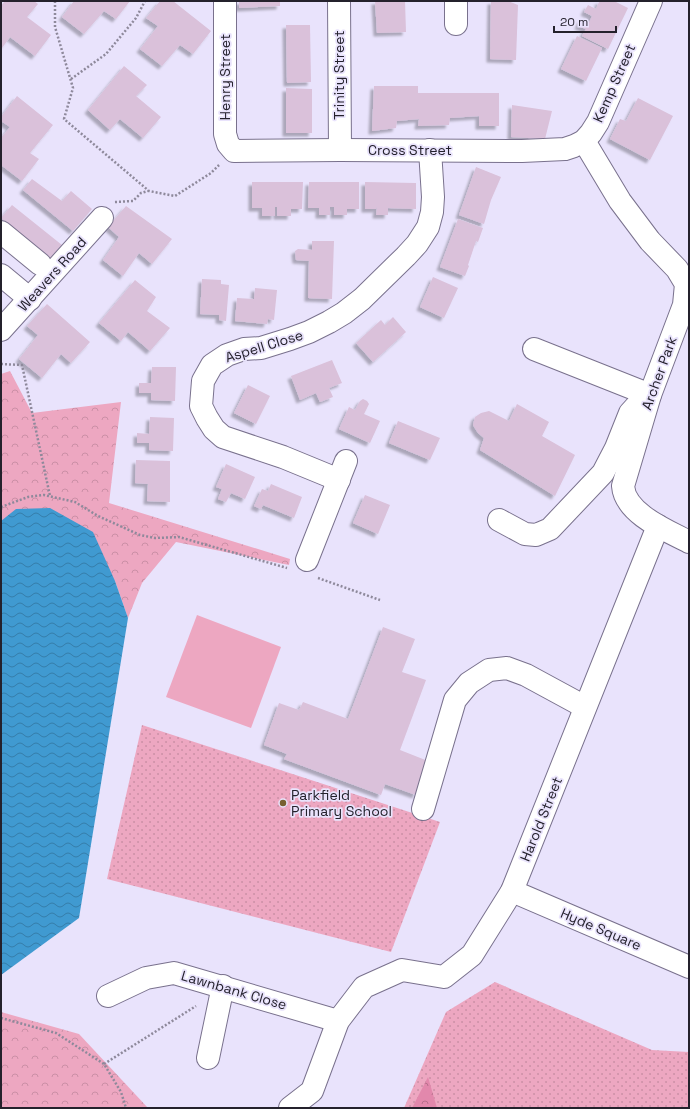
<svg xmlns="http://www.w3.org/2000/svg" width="690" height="1109" viewBox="0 0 690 1109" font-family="'Space Grotesk',sans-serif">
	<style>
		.grass { fill: url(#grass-dots) }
		.forest { fill: url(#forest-crowns) }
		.park { fill: url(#park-crowns) }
		.garden { fill: #eda7c1 }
		.water { fill: url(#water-waves) }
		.building { fill: #dac1da; filter: url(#shadow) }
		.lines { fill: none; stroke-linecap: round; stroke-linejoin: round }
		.minor-casing { stroke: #79718d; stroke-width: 24 }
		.path { stroke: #8e899b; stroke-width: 2.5; stroke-dasharray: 2 2; stroke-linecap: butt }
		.minor { stroke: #fff; stroke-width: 22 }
		.poi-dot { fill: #786031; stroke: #e9e3fc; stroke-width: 1.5 }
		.labels { text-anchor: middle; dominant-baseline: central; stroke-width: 3.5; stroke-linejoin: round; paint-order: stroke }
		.street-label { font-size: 14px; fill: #24212c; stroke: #e9e3fc }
		.poi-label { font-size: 14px; fill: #24212c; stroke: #e9e3fc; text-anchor: start }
	</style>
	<defs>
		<pattern id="grass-dots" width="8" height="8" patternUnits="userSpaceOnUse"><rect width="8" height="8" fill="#eda7c1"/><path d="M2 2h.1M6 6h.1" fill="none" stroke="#cb8fa6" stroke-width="1.8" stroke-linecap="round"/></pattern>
		<pattern id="forest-crowns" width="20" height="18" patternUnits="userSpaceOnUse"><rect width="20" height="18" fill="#e288ac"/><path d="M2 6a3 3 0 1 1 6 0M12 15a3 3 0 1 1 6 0" fill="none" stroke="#b76f8c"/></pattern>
		<pattern id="park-crowns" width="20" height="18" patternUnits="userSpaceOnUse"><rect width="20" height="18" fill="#eda7c1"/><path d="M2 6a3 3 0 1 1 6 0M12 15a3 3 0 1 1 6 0" fill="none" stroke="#cb8fa6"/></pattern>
		<pattern id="water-waves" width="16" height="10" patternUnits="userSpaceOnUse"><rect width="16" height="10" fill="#409ad1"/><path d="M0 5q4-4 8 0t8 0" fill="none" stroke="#357daa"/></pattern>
		<filter id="shadow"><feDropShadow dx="-3.5" dy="3.5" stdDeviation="1" flood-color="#0004"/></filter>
	</defs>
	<rect width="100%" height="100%" fill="#e9e3fc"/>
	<!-- grass -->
	<g class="grass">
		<path d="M142 725 440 822 391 952 107 879Z"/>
		<path d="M495 982 652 1050 689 1052V1108H404L446 1012Z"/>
	</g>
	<!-- forest -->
	<path class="forest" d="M428 1077 437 1108H412Z"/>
	<!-- park -->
	<g class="park">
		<path d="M10 371 32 413 121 402 109 503 290 559 289 565 176 542 142 583 128 618 115 581 1 521V374Z"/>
		<path d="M1 1012 79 1034 148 1108H1Z"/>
	</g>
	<!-- garden -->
	<path class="garden" d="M197 615 281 647 251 728 166 697Z"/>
	<!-- water -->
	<path class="water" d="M50 508 93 532 115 581 128 618 79 918 1 975V521L16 509Z"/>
	<!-- building -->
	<g class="building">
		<path d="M5 1H34L38 4 27 17 51 35 35 56 10 37 2 48 1 47V6Z"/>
		<path d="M74 1H130L116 19 104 11 84 34 62 17Z"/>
		<path d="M160 1H173L211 31 193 54 180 45 162 66 140 49 158 26 146 18Z"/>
		<path d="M239 1H280V6L239 8Z"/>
		<path d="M375 1H405L406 32 377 33Z"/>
		<path d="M491 1H508L518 5 516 60 490 59Z"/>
		<path d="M597 1H614L628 8 608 49 582 36 586 29 578 26 581 19 589 23 592 16 584 12 588 5 596 9 599 2Z"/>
		<path d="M286 25H310L311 82 287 83Z"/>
		<path d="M577 36 602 48 586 81 561 69Z"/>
		<path d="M124 66 147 85 136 96 161 117 143 138 120 119 110 130 88 110Z"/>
		<path d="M374 86H418V93H499V126H479V116L450 118 449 125 418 126 419 119 397 121 396 128 372 131Z"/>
		<path d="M286 88 312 89V133H286Z"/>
		<path d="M17 96 53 125 30 153 39 159 22 181 1 165V138L10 127 1 121V117Z"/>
		<path d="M638 98 673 116 650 160 610 139 620 119 626 121Z"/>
		<path d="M512 105 552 111 545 139 511 137Z"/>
		<path d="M476 167 501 177 491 200 484 224 459 215Z"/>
		<path d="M32 179 62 201 71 191 92 209 73 231 23 190Z"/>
		<path d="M252 182H303L302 209H291V216H277V207H275V216H262V208H252Z"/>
		<path d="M309 182H359V209H347V215H334V207H330V215H319V208H308Z"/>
		<path d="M365 182 416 183V209L388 208V215H376L377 207 376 209H365Z"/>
		<path d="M12 205 62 245 50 259 1 218Z"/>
		<path d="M126 206 172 239 152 264 139 253 123 276 103 260 119 237 108 227Z"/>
		<path d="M458 219 483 228 478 242 476 241 468 265 469 266 465 276 440 267Z"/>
		<path d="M312 241H334L332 299 308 298 309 261 296 260 295 251 298 249 312 250Z"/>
		<path d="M433 277 458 288 444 318 420 307Z"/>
		<path d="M202 279 221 280V284L229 285 226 321 219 320V315L200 314Z"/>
		<path d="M135 280 156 297 147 311 170 328 150 351 128 332 121 341 99 323Z"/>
		<path d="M255 288 277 290 274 320 268 319 267 324 235 321 237 298 254 299Z"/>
		<path d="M47 304 90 342 71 363 61 354 42 378 19 359 38 335 27 326Z"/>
		<path d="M393 317 406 332 373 362 356 343 381 320 385 325Z"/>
		<path d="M332 360 342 383 329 388 333 397 320 402 316 393 300 400 291 376Z"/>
		<path d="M152 367H176L175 401 151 400V393H139V383H151Z"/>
		<path d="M248 385 270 396 256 424 234 413Z"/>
		<path d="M363 399 367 401 369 404 364 414 380 421 370 443 339 429 349 407 355 410 360 401Z"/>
		<path d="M517 404 549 422 542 436 575 455 555 496 480 450 484 438 478 433 473 425 475 417 481 413 489 411 509 421Z"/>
		<path d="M150 417 174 418 173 451 149 450V443H137V433L149 434Z"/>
		<path d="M398 421 440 438 430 460 389 443Z"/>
		<path d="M136 460 170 461V502L147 501 148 484 135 483Z"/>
		<path d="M226 464 255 477 245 499 231 493 226 502 218 499 222 489 216 487Z"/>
		<path d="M271 484 302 497 294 518 263 505 261 509 254 506 262 489 268 491Z"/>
		<path d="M365 495 390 505 378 534 353 523Z"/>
		<path d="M383 627 415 639 402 672 426 680 400 750 428 761 416 795 385 784 381 795 284 759 287 754 264 745 279 703 299 710 303 702 348 719Z"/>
	</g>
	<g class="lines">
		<!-- minor casing -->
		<g class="minor-casing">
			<g id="minor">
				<path d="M225 1V134L228 144 234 151 340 150 522 151 565 149 574 146 584 141 591 133 598 122 651 1"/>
				<path d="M339 1 340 150"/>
				<path d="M456 24V1"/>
				<path d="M584 141 620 201 650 241 677 269 686 284 684 305 650 395 623 486C625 514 668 531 689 542"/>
				<path d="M1 232 40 264"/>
				<path d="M1 275 30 299"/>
				<path d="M1 330 102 218"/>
				<path d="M534 349 650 395"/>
				<path d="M339 480 283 457 223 437 214 429 207 418 201 406 203 381 212 365 227 355 244 349 261 348 290 339 309 332 329 322 344 313 362 299 406 256 417 244 428 227 432 212 433 197 430 150"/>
				<path d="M499 520 525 534 536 535 550 529 603 473 616 448 630 413 640 402"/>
				<path d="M307 560 346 461"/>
				<path d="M423 809 455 700 469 683 489 670 507 668 526 675 585 707"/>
				<path d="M512 891 689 967"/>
				<path d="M108 996 146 978 174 973 338 1021"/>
				<path d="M208 1058 223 986"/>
				<path d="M290 1108 312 1091 338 1021 364 987 402 970 444 977 472 955 512 891 658 526"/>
			</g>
		</g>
		<!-- path -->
		<g class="path">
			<path d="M55 1V27L73 88 64 119 149 191 175 196 211 173 219 165"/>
			<path d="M71 79 106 54 136 18 145 1"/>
			<path d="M115 202 133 201 141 193 148 191"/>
			<path d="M1 364 22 365 50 496"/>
			<path d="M1 507 28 497 44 495 75 502 98 516 140 535 155 538 179 537 287 568"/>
			<path d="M318 578 380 600"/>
			<path d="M1 1018 56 1033 104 1064 121 1092 126 1108"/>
			<path d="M104 1064 196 1006"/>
		</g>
		<!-- minor -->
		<use href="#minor" class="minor"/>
	</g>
	<!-- markers -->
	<circle class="poi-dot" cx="283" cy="803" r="4"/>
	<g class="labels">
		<!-- street labels -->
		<g class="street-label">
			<text transform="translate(339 75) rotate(-90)">Trinity Street</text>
			<text transform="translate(225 77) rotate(-90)">Henry Street</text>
			<text transform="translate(614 83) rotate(-66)">Kemp Street</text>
			<text x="410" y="150">Cross Street</text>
			<text transform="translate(52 274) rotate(-48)">Weavers Road</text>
			<text transform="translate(264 346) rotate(-17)">Aspell Close</text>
			<text transform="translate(659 373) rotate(-70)">Archer Park</text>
			<text transform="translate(541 819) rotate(-68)">Harold Street</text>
			<text transform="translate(601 929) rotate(23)">Hyde Square</text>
			<text transform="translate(234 990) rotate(16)">Lawnbank Close</text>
		</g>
		<!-- poi labels -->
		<g class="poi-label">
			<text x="291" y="795">Parkfield<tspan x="291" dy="16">Primary School</tspan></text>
		</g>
	</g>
	<!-- border -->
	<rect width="690" height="1109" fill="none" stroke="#24212c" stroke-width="4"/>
	<!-- scale -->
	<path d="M554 26v6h62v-6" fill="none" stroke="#24212c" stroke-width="2"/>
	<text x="560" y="26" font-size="12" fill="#24212c" stroke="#e9e3fc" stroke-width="3" paint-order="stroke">20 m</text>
</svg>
